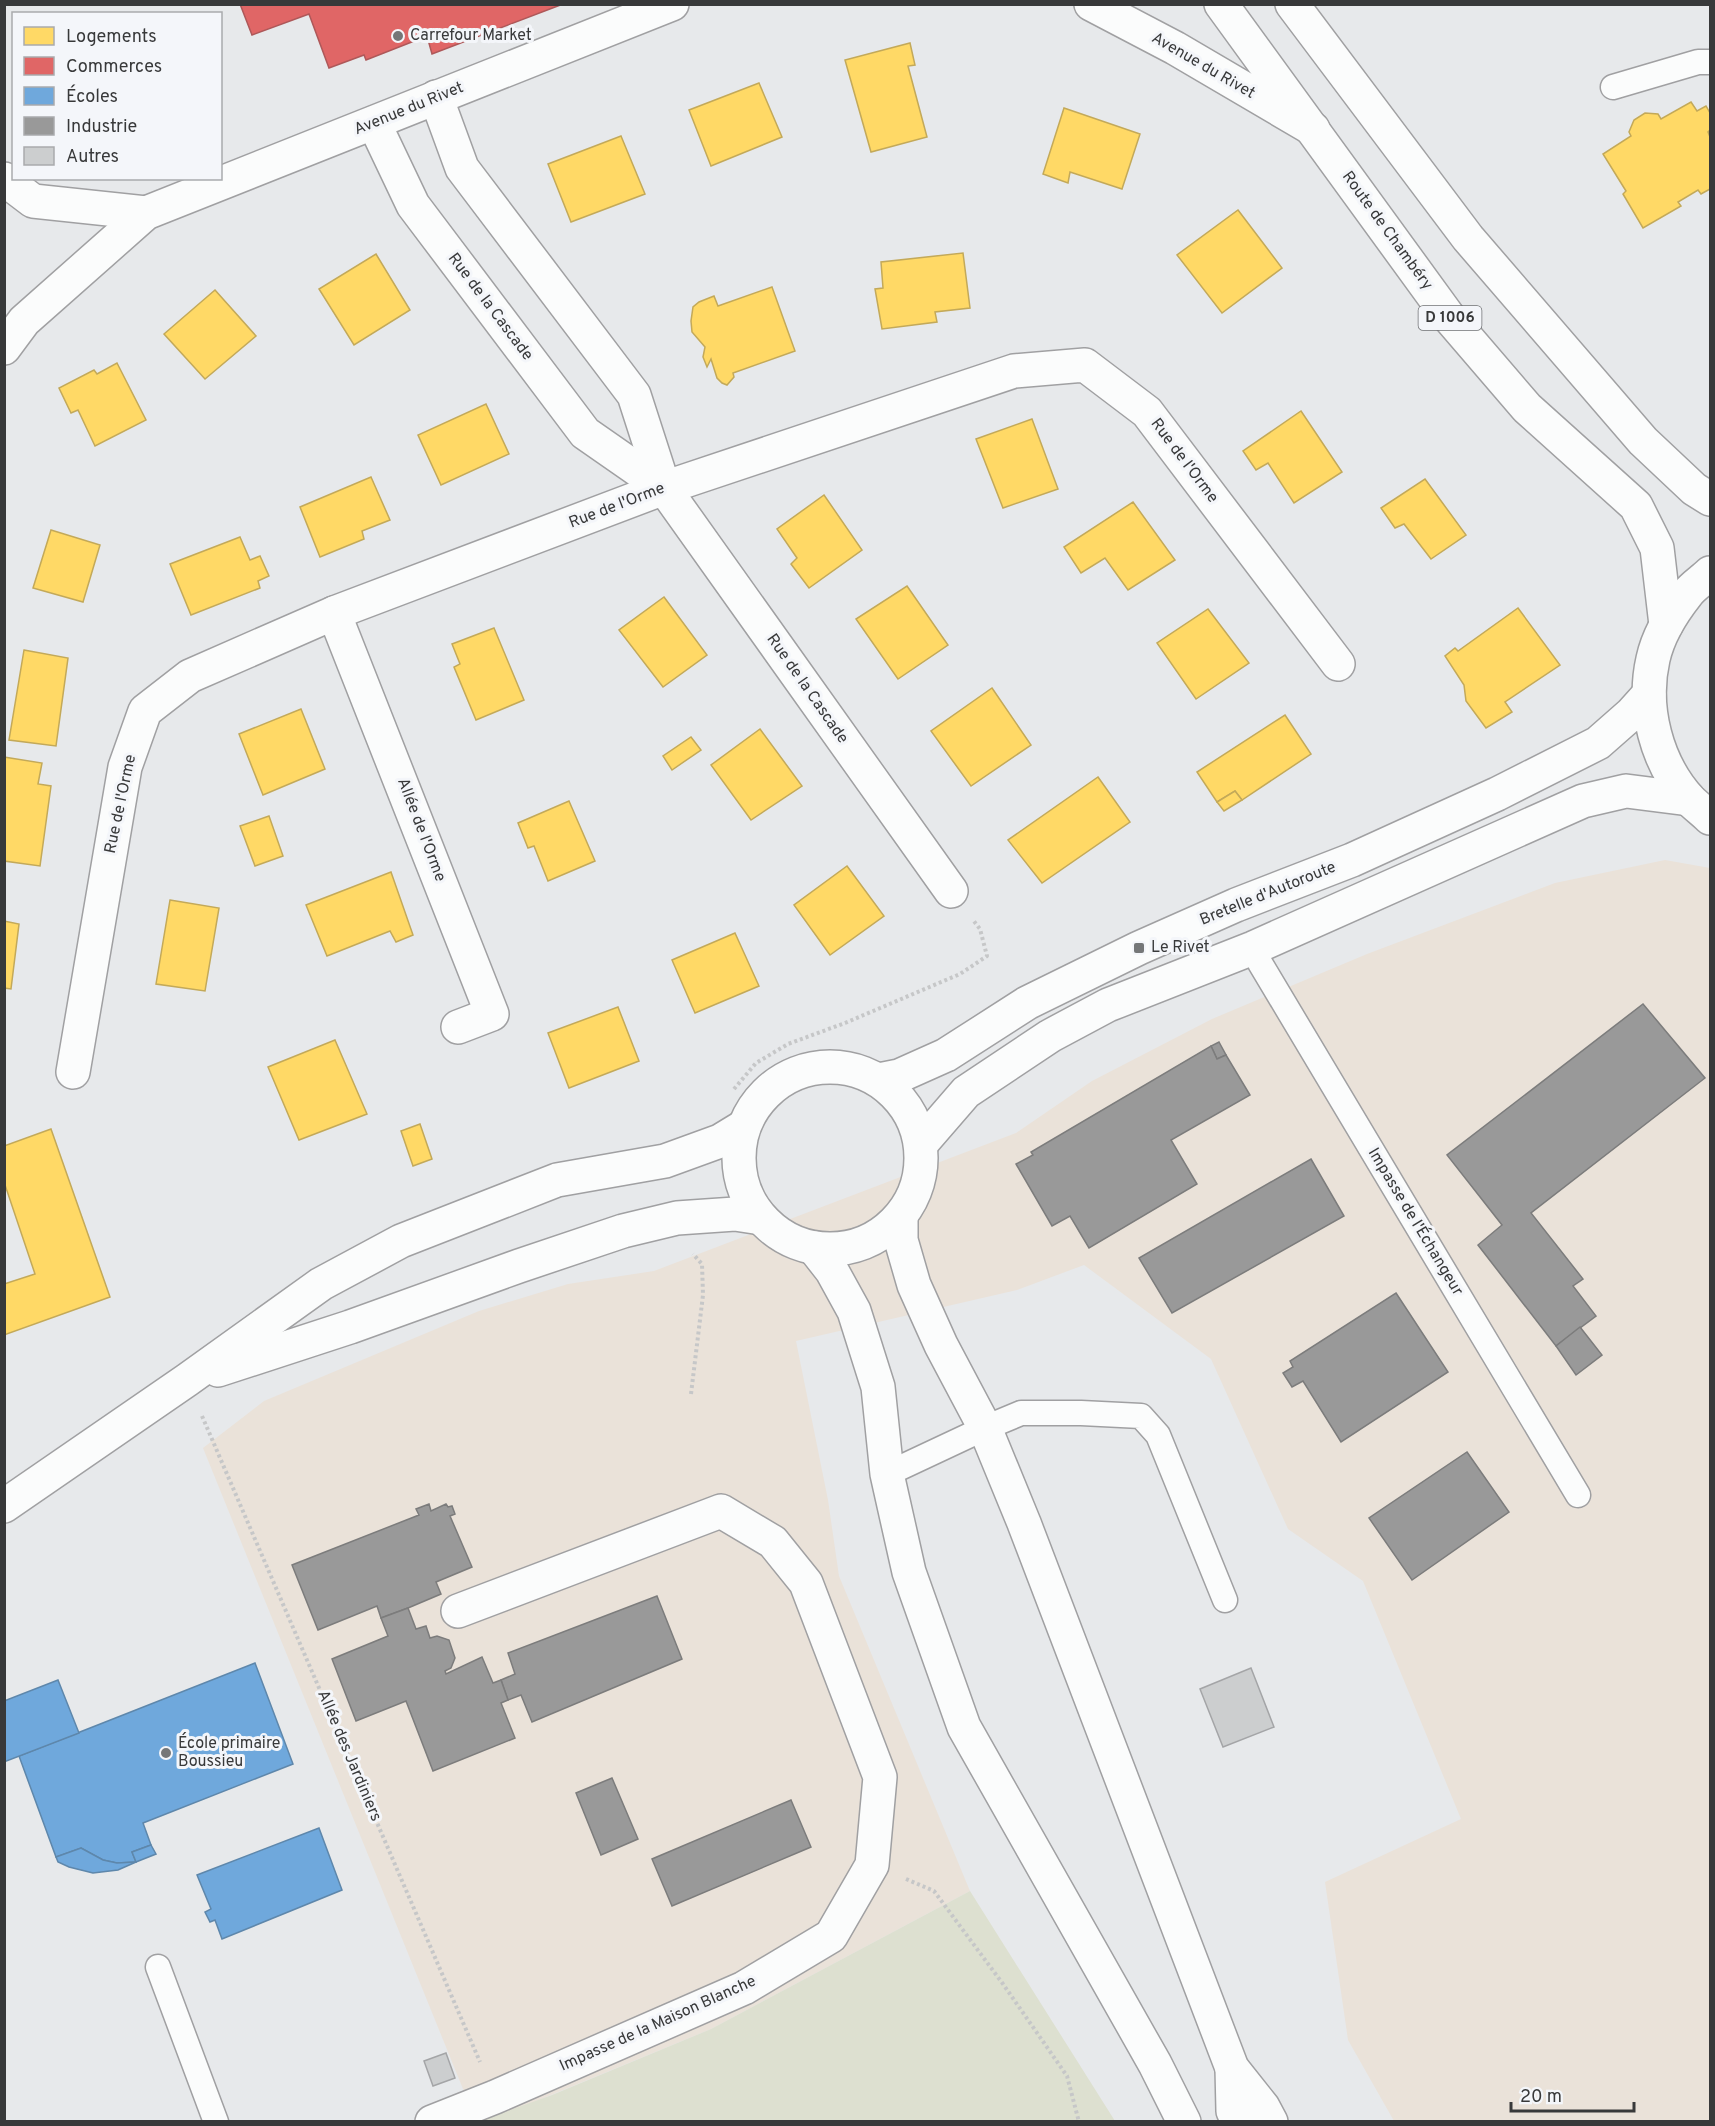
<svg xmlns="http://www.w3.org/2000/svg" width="1715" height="2126" viewBox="0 0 1715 2126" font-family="Overpass,sans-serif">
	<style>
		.industrial { fill: #eae2d9 }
		.green { fill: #dde0d0 }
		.homes { fill: #ffd966; stroke: #c3a959; stroke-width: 1.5 }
		.shops { fill: #e06666; stroke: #ae5859; stroke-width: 1.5 }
		.schools { fill: #6fa8dc; stroke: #5e87ab; stroke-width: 1.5 }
		.industry { fill: #999; stroke: #7c7c7c; stroke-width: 1.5 }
		.building { fill: #cccecf; stroke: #a4a5a7; stroke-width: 1.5 }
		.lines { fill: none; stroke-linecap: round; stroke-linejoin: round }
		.lane-casing { stroke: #a0a0a2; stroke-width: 27 }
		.street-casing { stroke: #a0a0a2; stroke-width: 36 }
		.primary-casing { stroke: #a0a0a2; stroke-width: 36 }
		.highway-casing { stroke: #a0a0a2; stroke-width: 36 }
		.path { stroke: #c6c7c8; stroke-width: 4; stroke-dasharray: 3 3; stroke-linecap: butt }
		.lane { stroke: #fbfcfc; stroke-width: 24 }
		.street { stroke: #fbfcfc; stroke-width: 33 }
		.primary { stroke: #fbfcfc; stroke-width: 33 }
		.highway { stroke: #fbfcfc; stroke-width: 33 }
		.poi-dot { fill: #757778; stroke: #f4f6fa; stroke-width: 2 }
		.labels { text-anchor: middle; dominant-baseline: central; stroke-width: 6; stroke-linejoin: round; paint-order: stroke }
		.shield { fill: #f4f6fa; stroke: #707274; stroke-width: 1.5 }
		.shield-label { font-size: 15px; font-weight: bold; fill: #38393a }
		.poi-label { font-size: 16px; fill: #38393a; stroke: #f4f6fa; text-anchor: start }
		.street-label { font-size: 16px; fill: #38393a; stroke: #f4f6fa }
	</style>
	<rect width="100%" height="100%" fill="#e7e9eb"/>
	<!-- industrial -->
	<path class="industrial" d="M1665 860 1710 868V2121H1394L1348 2040 1325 1882 1461 1819 1363 1581 1288 1529 1211 1359 1084 1265 1017 1290 796 1341 828 1500 839 1576 970 1891 711 2029 488 2121H476L203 1448 264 1401 479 1311 568 1284 654 1271 1016 1133 1092 1081 1212 1019 1367 954 1555 883Z"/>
	<!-- green -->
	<path class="green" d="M970 1891 1115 2121H479L552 2095 711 2029Z"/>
	<!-- homes -->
	<g class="homes">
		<path d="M910 43 915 65 908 66 927 137 871 152 845 60Z"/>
		<path d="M759 83 782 137 711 166 689 110Z"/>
		<path d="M1691 102 1697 111 1706 106 1710 113V130L1708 132 1710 137V189L1701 194 1698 190 1678 202 1681 206 1643 228 1623 194 1626 191 1603 154 1631 136 1629 132 1634 120 1645 113 1658 114 1661 119Z"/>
		<path d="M1064 108 1140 134 1122 189 1070 172 1068 183 1043 174Z"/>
		<path d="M621 136 645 194 571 222 548 164Z"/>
		<path d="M1238 210 1282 268 1222 313 1177 255Z"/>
		<path d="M963 253 970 308 935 312 937 322 882 329 875 289 883 288 881 262Z"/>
		<path d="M376 254 410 310 354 345 319 289Z"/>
		<path d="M772 287 795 351 733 373 734 377 727 385 722 383 717 378 711 359 707 367 703 357 705 347 692 332 691 321 693 307 699 302 714 296 718 306Z"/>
		<path d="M215 290 256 336 205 379 164 334Z"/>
		<path d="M117 363 146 420 95 446 78 410 71 413 59 388 94 370 97 374Z"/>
		<path d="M486 404 509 454 441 485 418 435Z"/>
		<path d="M1301 411 1342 472 1294 503 1268 463 1256 470 1243 451Z"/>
		<path d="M1032 419 1058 489 1003 508 976 439Z"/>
		<path d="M371 477 390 520 362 531 364 539 320 557 300 507Z"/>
		<path d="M1425 479 1466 535 1431 559 1404 524 1395 528 1381 508Z"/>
		<path d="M824 495 862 550 809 588 791 564 797 558 777 529Z"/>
		<path d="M1133 502 1175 560 1128 590 1105 558 1081 573 1064 547Z"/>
		<path d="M51 530 100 545 83 602 33 588Z"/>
		<path d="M240 537 250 560 260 556 269 576 258 581 260 588 191 615 170 564Z"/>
		<path d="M907 586 948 645 898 679 856 619Z"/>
		<path d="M664 597 707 655 663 687 619 630Z"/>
		<path d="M1518 608 1560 665 1505 702 1512 712 1486 728 1466 701 1464 685 1445 656 1455 648 1458 651Z"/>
		<path d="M1208 609 1249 663 1196 699 1157 643Z"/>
		<path d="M494 628 524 700 476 720 454 667 460 664 452 644Z"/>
		<path d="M24 650 68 658 56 746 9 740Z"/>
		<path d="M992 688 1031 745 971 786 931 731Z"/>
		<path d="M301 709 325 769 263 795 239 734Z"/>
		<path d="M1285 715 1311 754 1242 800 1235 791 1217 802 1197 772Z"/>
		<path d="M760 729 802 786 751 820 711 765Z"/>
		<path d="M691 737 701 750 672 770 663 756Z"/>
		<path d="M4 757 42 763 38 784 51 786 40 866 4 861Z"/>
		<path d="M1098 777 1130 822 1042 883 1008 840Z"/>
		<path d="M1235 791 1242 800 1224 811 1217 802Z"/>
		<path d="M569 801 595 861 548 881 534 846 528 848 518 823Z"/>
		<path d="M269 816 283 856 255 866 240 826Z"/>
		<path d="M847 866 884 916 830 955 794 905Z"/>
		<path d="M391 872 413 935 396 942 390 931 327 956 306 905Z"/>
		<path d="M170 900 219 908 205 991 156 984Z"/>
		<path d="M4 921 19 924 11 989 4 988Z"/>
		<path d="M735 933 759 986 695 1013 672 960Z"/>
		<path d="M618 1007 639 1061 569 1088 548 1033Z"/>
		<path d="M335 1040 367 1114 299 1140 268 1067Z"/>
		<path d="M420 1124 432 1159 413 1166 401 1131Z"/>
		<path d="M51 1129 110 1297 4 1335V1284L35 1274 4 1182V1146Z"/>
	</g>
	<!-- shops -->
	<path class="shops" d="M240 4H563L432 54 427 36 366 60 364 55 329 68 309 14 252 35Z"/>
	<!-- schools -->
	<g class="schools">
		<path d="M255 1663 293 1764 143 1823 151 1845 132 1852 136 1862 117 1863 103 1860 81 1848 56 1857 19 1756Z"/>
		<path d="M58 1680 79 1733 4 1762V1701Z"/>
		<path d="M319 1828 342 1890 222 1939 215 1920 210 1922 205 1912 211 1909 197 1875Z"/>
		<path d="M151 1845 156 1854 136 1862 132 1852Z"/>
		<path d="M81 1848 103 1860 117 1863 136 1862 118 1870 93 1873 69 1867 58 1862 56 1857Z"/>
	</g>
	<!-- industry -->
	<g class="industry">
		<path d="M1643 1004 1705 1078 1531 1213 1583 1279 1573 1286 1596 1316 1556 1346 1478 1245 1502 1225 1447 1155Z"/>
		<path d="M1219 1042 1226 1055 1217 1059 1211 1046Z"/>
		<path d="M1211 1046 1217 1059 1226 1055 1250 1095 1171 1140 1197 1184 1089 1248 1070 1216 1052 1226 1016 1164 1033 1155 1031 1152Z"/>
		<path d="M1311 1159 1344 1216 1172 1313 1139 1258Z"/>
		<path d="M1396 1293 1448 1372 1341 1442 1303 1381 1292 1387 1283 1373 1293 1367 1290 1361Z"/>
		<path d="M1580 1327 1602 1355 1576 1375 1556 1346Z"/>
		<path d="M1467 1452 1509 1512 1412 1580 1369 1518Z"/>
		<path d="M429 1504 431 1511 446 1504 448 1507 452 1506 455 1514 450 1516 472 1567 436 1582 441 1594 408 1608 381 1618 377 1606 318 1630 292 1565 419 1515 416 1509Z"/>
		<path d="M657 1596 682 1659 532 1722 521 1695 508 1700 501 1680 515 1674 508 1653Z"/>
		<path d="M408 1608 416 1629 426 1626 430 1638 437 1636 449 1640 455 1658 451 1668 445 1671 446 1674 482 1657 493 1683 501 1680 508 1700 501 1703 515 1738 433 1771 406 1701 356 1721 332 1659 388 1636 381 1618Z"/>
		<path d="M612 1778 638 1839 601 1855 576 1793Z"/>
		<path d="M791 1800 811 1847 672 1906 652 1859Z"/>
	</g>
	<!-- building -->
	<g class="building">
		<path d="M1251 1668 1274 1727 1223 1747 1200 1689Z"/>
		<path d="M446 2053 455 2078 433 2086 424 2061Z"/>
	</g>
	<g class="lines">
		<!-- lane casing -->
		<g class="lane-casing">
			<g id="lane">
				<path d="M1613 87 1698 62H1710"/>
				<path d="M1253 948 1260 963 1578 1495"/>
				<path d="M887 1474 985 1428 1021 1413H1081L1141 1416 1158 1435 1225 1600"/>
				<path d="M158 1967 216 2122"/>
			</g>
		</g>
		<!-- street casing -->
		<g class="street-casing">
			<g id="street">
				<path d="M1091 4 1175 48 1313 129"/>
				<path d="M436 97 462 168 634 395 664 488 951 891"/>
				<path d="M374 123 413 205 585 433 664 488"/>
				<path d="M4 179 33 201 146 213"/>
				<path d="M4 348 24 321 146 213 672 4"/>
				<path d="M334 613 492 1014 458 1027"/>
				<path d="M73 1072 125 767 145 711 190 676 334 613 664 488 1014 371 1085 365 1147 412 1338 664"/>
				<path d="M432 2122 495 2097 744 1988 831 1936 872 1865 880 1777 806 1583 773 1542 721 1511 458 1611"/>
			</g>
		</g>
		<!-- primary casing -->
		<g class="primary-casing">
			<g id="primary">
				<path d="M1221 4 1448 316 1527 408 1636 506 1657 548 1666 625"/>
				<path d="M1292 4 1468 238 1643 441 1694 489 1710 499"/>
				<path d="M1710 573C1703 580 1693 586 1687 594 1672 613 1658 636 1653 659 1642 707 1656 763 1690 800 1696 806 1704 812 1710 818"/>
				<circle cx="830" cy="1158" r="91"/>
				<path d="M879 1080 899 1076 946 1055 1027 1003 1139 948 1236 905 1352 860 1497 794 1598 743 1631 714 1649 694"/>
				<path d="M921 1144 966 1092 1050 1036 1108 1005 1253 948 1583 801 1626 791 1689 799"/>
				<path d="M218 1370 350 1327 519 1266 623 1231 677 1218 735 1214 761 1218"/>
				<path d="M4 1506 187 1380 321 1284 401 1241 557 1180 665 1161 720 1141 743 1127"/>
			</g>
		</g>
		<!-- highway casing -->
		<g class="highway-casing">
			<g id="highway">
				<path d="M901 1217V1240L914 1285 941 1345 985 1428 1024 1523 1232 2068 1263 2107 1271 2122"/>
				<path d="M814 1248 832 1271 854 1311 878 1387 887 1474 909 1572 964 1727 1155 2064 1184 2122"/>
				<path d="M1232 2068 1233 2111 1238 2122"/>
			</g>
		</g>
		<!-- path -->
		<g class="path">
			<path d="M734 1089 756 1063 788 1044 845 1023 960 974 987 956 980 929 973 920"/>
			<path d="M691 1394 703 1295 702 1264 693 1254"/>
			<path d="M202 1416 480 2062"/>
			<path d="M906 1879 934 1891 1003 1984 1067 2076 1079 2122"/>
		</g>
		<!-- lane -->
		<use href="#lane" class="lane"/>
		<!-- street -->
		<use href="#street" class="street"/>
		<!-- primary -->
		<use href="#primary" class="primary"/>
		<!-- highway -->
		<use href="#highway" class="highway"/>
	</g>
	<!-- markers -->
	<g class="poi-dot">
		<circle cx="398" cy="36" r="6"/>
		<rect x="1133" y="942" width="12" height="12" rx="3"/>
		<circle cx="166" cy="1753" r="6"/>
	</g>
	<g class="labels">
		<!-- shield labels -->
		<rect class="shield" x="1418.5" y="306" width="63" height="24" rx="4.5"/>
		<g class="shield-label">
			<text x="1450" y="318">D 1006</text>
		</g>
		<!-- poi labels -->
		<g class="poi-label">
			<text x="410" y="36">Carrefour Market</text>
			<text x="1151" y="948">Le Rivet</text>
			<text x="178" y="1744">École primaire<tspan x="178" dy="18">Boussieu</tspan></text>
		</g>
		<!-- street labels -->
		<g class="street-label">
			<text transform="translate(1203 66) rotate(30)">Avenue du Rivet</text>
			<text transform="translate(409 109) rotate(-22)">Avenue du Rivet</text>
			<text transform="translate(1387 231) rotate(54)">Route de Chambéry</text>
			<text transform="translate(490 307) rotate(53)">Rue de la Cascade</text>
			<text transform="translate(1184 461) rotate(53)">Rue de l'Orme</text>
			<text transform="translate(617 506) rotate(-21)">Rue de l'Orme</text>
			<text transform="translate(807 689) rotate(55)">Rue de la Cascade</text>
			<text transform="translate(121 804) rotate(-78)">Rue de l'Orme</text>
			<text transform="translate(421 830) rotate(69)">Allée de l'Orme</text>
			<text transform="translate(1268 894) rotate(-22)">Bretelle d'Autoroute</text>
			<text transform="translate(1415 1222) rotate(59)">Impasse de l'Échangeur</text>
			<text transform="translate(349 1756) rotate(67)">Allée des Jardiniers</text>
			<text transform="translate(658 2024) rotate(-24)">Impasse de la Maison Blanche</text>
		</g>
	</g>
	<!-- border -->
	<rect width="1715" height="2126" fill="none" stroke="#38393a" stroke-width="12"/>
	<!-- legend -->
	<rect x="12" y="12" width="210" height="168" fill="#f4f6fa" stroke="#a9aaad" stroke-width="1.5"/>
	<rect x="24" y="27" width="30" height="18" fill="#ffd966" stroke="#a9aaad" stroke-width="1.5"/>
	<text x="66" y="42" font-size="18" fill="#38393a">Logements</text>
	<rect x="24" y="57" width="30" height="18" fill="#e06666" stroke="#a9aaad" stroke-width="1.5"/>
	<text x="66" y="72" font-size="18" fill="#38393a">Commerces</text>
	<rect x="24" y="87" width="30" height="18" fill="#6fa8dc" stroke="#a9aaad" stroke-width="1.5"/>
	<text x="66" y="102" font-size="18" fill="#38393a">Écoles</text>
	<rect x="24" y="117" width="30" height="18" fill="#999999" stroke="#a9aaad" stroke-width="1.5"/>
	<text x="66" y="132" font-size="18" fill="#38393a">Industrie</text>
	<rect x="24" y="147" width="30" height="18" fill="#cccecf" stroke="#a9aaad" stroke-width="1.5"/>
	<text x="66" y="162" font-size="18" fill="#38393a">Autres</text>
	<!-- scale -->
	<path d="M1511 2102v9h123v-9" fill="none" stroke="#38393a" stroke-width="3"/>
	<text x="1520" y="2102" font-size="18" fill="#38393a" stroke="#f4f6fa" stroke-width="4.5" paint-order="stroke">20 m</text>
</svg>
